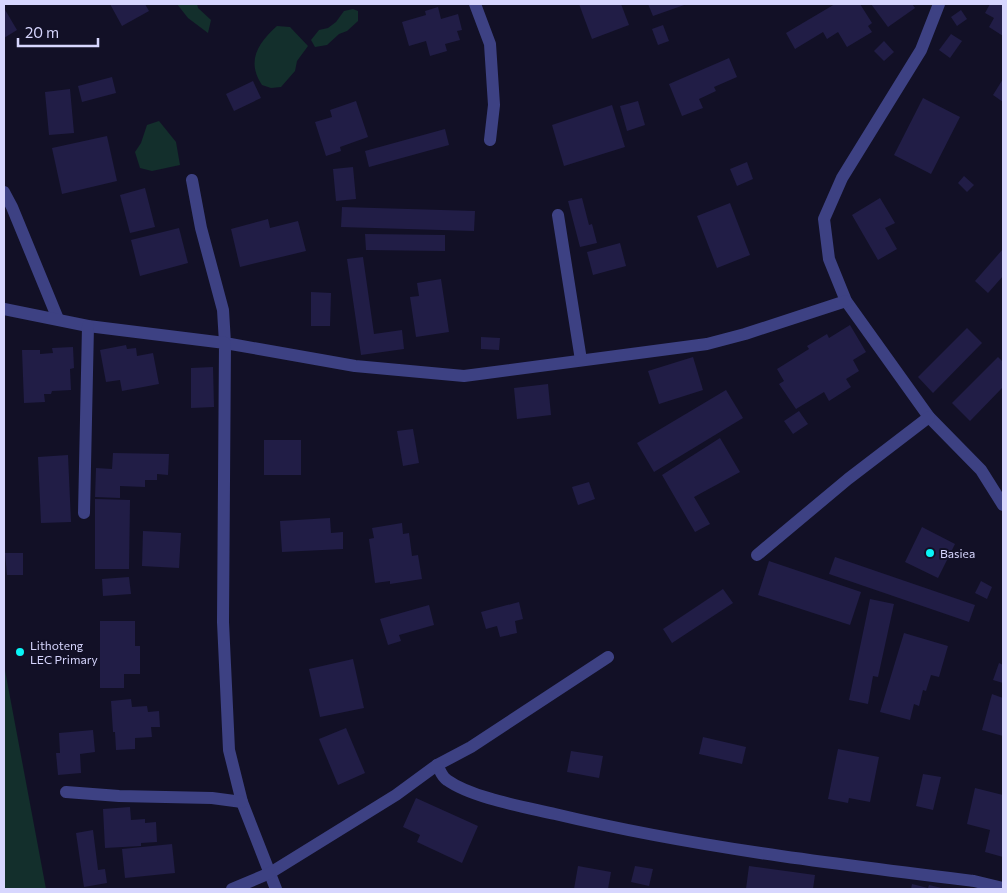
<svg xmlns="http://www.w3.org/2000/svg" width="1007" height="893" viewBox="0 0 1007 893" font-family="Commissioner,sans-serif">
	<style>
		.green { fill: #132f2c }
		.building { fill: #211d46 }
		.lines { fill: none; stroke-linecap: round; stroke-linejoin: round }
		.minor { stroke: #3d4183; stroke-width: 12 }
		.poi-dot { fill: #09f5f7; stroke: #121026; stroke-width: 2 }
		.labels { text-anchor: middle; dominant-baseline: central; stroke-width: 4; stroke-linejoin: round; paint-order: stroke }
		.poi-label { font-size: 12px; fill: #d7d6fe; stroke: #121026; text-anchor: start }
	</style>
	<rect width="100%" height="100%" fill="#121026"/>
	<!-- green -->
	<g class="green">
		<path d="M177 4H197L198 8 211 20 208 33 188 18Z"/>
		<path d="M353 9 358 11V21L347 31 339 34 327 45 315 47 311 40 319 30 328 28 336 22 344 11Z"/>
		<path d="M277 26 290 27 308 46 297 61 295 71 281 87 271 88 262 85C246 61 258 43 277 26Z"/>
		<path d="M159 121 176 142 180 165 152 171 140 168 135 152 141 143 147 125Z"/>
		<path d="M4 665 46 889H4Z"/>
	</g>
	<!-- building -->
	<g class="building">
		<path d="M110 4H145L149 11 122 26Z"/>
		<path d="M579 4H621L629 25 592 39Z"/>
		<path d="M648 4H687L653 16Z"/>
		<path d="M835 4H860L872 23 868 26 872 32 847 47 838 32 827 39 823 32 795 49 786 33Z"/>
		<path d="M871 4H912L915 8 888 27Z"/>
		<path d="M990 4H1003V36L989 27 994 18 985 13Z"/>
		<path d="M438 7 441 19 458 14 462 30 457 31 460 40 445 44 447 51 430 56 426 41 409 46 402 22 426 15 425 11Z"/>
		<path d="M4 8 17 30 4 38Z"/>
		<path d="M961 10 967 19 957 26 951 17Z"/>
		<path d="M663 25 669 41 658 45 652 29Z"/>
		<path d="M951 34 962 41 950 58 939 50Z"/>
		<path d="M884 41 894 52 884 61 874 51Z"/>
		<path d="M729 58 737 77 714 87 716 91 699 99 703 108 682 116 669 84Z"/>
		<path d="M112 77 116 93 82 102 78 86Z"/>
		<path d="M1003 79V102L993 95Z"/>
		<path d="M253 81 261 98 234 111 226 94Z"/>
		<path d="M70 89 74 133 49 135 45 92Z"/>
		<path d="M923 98 960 117 931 174 894 155Z"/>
		<path d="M356 101 368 137 340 147 341 151 326 156 315 122 332 117 330 110Z"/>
		<path d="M638 101 645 125 627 131 620 106Z"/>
		<path d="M612 105 625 147 564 166 552 125Z"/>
		<path d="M445 129 449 145 369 167 365 151Z"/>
		<path d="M107 136 117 181 62 194 52 148Z"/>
		<path d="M747 162 753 179 737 186 730 169Z"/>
		<path d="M353 167 356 199 336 201 333 169Z"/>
		<path d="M964 176 974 185 967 192 958 183Z"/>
		<path d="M145 188 155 227 130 233 120 195Z"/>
		<path d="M582 198 589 225 592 224 597 243 580 247 568 201Z"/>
		<path d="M880 198 895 223 885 228 897 249 878 260 852 215Z"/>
		<path d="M730 203 750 255 717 268 697 216Z"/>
		<path d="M342 207 475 211 474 231 341 227Z"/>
		<path d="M268 219 270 228 298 221 306 251 240 267 231 229Z"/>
		<path d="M179 228 188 263 140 276 131 240Z"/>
		<path d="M365 234 445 235V251L366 250Z"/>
		<path d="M620 243 626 266 593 275 587 252Z"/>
		<path d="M1003 249V276L988 293 975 281Z"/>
		<path d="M363 257 374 334 402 330 404 349 361 355 347 259Z"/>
		<path d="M441 279 449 332 416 337 410 297 419 296 417 283Z"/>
		<path d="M311 292 331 293 330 326H311Z"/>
		<path d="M850 325 866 352 853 360 859 371 846 379 851 387 829 401 824 392 796 409 779 384 784 381 777 369 809 349 807 346 827 334 829 338Z"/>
		<path d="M967 328 982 343 933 393 918 377Z"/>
		<path d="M481 337 500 338 499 350 481 349Z"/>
		<path d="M126 345 127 349 136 348 137 356 153 353 159 384 122 391 120 380 106 382 100 350Z"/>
		<path d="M73 347 74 368 70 369 71 390 52 391 51 394H44L45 402 24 403 22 350H40V354L53 353 52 348Z"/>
		<path d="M693 357 703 390 659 404 648 371Z"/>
		<path d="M998 357 1003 362V387L970 421 952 403Z"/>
		<path d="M213 367 214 407 191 408V368Z"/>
		<path d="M548 384 551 415 517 419 514 388Z"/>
		<path d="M726 390 743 418 654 472 637 443Z"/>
		<path d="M799 411 808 424 793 434 784 421Z"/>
		<path d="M413 429 419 463 403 466 397 431Z"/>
		<path d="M720 438 740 472 694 497 710 524 695 532 662 475Z"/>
		<rect x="264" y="440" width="37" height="35"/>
		<path d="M113 453 169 454 168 475 157 474V480H145V487L120 486V498L95 497 96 468 112 469Z"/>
		<path d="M68 455 71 522 41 523 38 457Z"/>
		<path d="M589 482 595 499 578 505 572 487Z"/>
		<path d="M95 499 130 500 129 569H95Z"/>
		<path d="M330 518 331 533 343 532V549L282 552 280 521Z"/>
		<path d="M402 523 403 534 409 533 412 556 418 555 422 579 390 584V581L375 583 369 539 374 538 372 528Z"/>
		<path d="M922 527 955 544 938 578 905 562Z"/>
		<path d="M143 531 181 533 179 568 142 566Z"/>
		<path d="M5 553H23V575H7Z"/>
		<path d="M835 557 975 605 969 622 829 574Z"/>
		<path d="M769 561 861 592 850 625 758 595Z"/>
		<path d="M129 577 131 594 103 596 102 579Z"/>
		<path d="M981 581 992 587 987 599 975 593Z"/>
		<path d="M723 589 733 603 672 643 663 629Z"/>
		<path d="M870 599 894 604 878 677 873 676 868 704 849 700Z"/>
		<path d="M519 602 523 619 515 621 517 633 500 637 497 626 486 629 481 612Z"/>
		<path d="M429 605 434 625 399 635 401 641 388 645 380 619Z"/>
		<path d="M100 621H135V646H140V674H124V688H100Z"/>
		<path d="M904 633 948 646 939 677 931 675 926 691 923 690 919 706 914 704 910 720 880 712Z"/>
		<path d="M353 659 364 708 320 717 309 669Z"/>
		<path d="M999 663 1003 665V683L993 680Z"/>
		<path d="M992 694 1003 698V736L982 730Z"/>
		<path d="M131 699 132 707 147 706 148 712 159 711 160 727H151L152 737 135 738V749L116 750 115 732H113L111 701Z"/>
		<path d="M346 728 365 773 338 785 319 739Z"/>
		<path d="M93 730 95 752 80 754 81 773 58 775 56 753H60L59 733Z"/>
		<path d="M703 737 746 747 742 764 699 754Z"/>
		<path d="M838 749 879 757 870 802 849 798 848 803 828 799Z"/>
		<path d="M571 751 603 756 599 778 567 772Z"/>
		<path d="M923 774 941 777 933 810 916 806Z"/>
		<path d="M975 788 1003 795V857L985 852 990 830 967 824Z"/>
		<path d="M416 798 478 826 462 863 417 842 420 835 403 827Z"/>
		<path d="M130 807 131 820 145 819V823L156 822 157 842 141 843V846L105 848 103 809Z"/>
		<path d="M93 830 98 870 105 869 107 883 84 887 76 833Z"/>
		<path d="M172 844 175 873 125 878 122 849Z"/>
		<path d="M578 866 611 872 608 889H574Z"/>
		<path d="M635 866 653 869 649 886 631 882Z"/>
		<path d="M749 866 815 875 813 889H746Z"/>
		<path d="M912 884 928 888 929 885 946 889H911Z"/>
	</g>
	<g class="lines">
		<!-- minor -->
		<g class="minor">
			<path d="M475 4 490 44 494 105 490 140"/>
			<path d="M939 4 921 50 842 178 824 219 829 259 846 301 929 417 981 470 1003 505"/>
			<path d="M192 180 201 228 223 310 225 343 355 366 464 376 707 344 745 334 846 301"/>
			<path d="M4 192 12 207 58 319"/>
			<path d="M558 215 581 360"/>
			<path d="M4 309 88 326 225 343 223 622 229 750 242 802 276 889"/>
			<path d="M84 513 88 326"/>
			<path d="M757 555 848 479 929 417"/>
			<path d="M437 765C440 770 442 777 447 780 472 798 525 807 555 814 693 847 834 864 974 881L1003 888"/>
			<path d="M66 792 119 796 212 798 242 802"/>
			<path d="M232 889 270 873 396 795 437 765 471 747 608 657"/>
		</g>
	</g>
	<!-- markers -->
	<g class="poi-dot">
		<circle cx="930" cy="553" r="5"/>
		<circle cx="20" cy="652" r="5"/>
	</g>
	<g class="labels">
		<!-- poi labels -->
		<g class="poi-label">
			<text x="940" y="553">Basiea</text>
			<text x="30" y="645">Lithoteng<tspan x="30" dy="14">LEC Primary</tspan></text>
		</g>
	</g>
	<!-- border -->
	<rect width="1007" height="893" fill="none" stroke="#d7d6fe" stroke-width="10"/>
	<!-- scale -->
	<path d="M18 38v8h80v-8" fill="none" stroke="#d7d6fe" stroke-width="2.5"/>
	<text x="25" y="38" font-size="15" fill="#d7d6fe" stroke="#121026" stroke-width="4" paint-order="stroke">20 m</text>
</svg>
